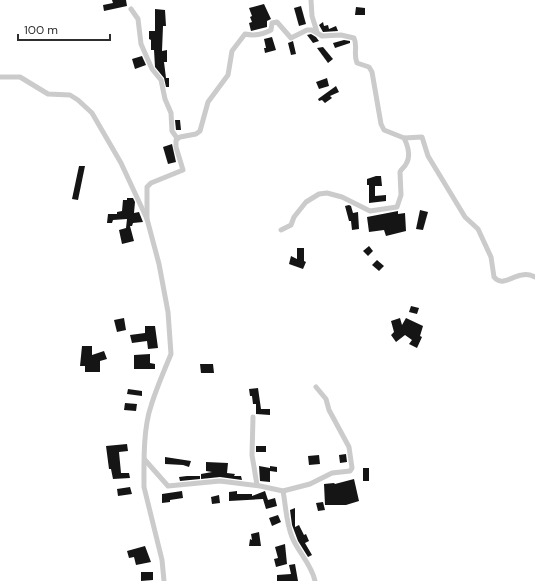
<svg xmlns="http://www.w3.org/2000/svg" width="535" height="581" viewBox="0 0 535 581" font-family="'DM Sans',sans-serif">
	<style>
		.building { fill: #151515 }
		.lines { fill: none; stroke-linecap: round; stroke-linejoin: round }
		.street { stroke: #cbcbcb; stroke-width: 5 }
	</style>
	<rect width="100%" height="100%" fill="#fff"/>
	<!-- building -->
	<g class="building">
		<path d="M112 0H126L127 6 104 11 103 5 113 3Z"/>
		<path d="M264 4 271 19 267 21V27L251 31 249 23 252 22 250 17 252 16 249 8Z"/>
		<path d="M301 6 306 24 299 26 294 8Z"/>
		<path d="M356 7 365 8V15H355Z"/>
		<path d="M155 9 165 10 166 26H163L162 51 167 50V62H164L166 78H169V87H166L164 78 155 67 154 50H151V40L149 39V31H155Z"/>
		<path d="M323 22 324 26 328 25 329 29 336 26 338 31 323 32 319 25Z"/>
		<path d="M311 34 316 37 319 41 313 43 307 35Z"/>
		<path d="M272 37 276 50 265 53 264 48H266L264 39Z"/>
		<path d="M344 40 350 41V43L335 48 333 43Z"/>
		<path d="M293 41 296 54 291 55 288 43Z"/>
		<path d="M323 47 333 59 328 63 317 48Z"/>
		<path d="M142 56 146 65 135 69 132 59Z"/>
		<path d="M327 78 329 86 319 89 316 82Z"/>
		<path d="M336 86 339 92 330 96 332 98 325 103 322 100 319 101 318 99Z"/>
		<path d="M175 120H180L181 130H176Z"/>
		<path d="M172 144 176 162 168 164 163 147Z"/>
		<path d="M79 166H85L78 200 72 199Z"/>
		<path d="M376 176H381L382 186H375V196L386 195V201L369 203V185H367V179Z"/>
		<path d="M127 198H133L135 202 134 213 139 212 143 222 133 223 132 226H130L134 241 122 244 119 230 126 228 127 219 113 220 112 223H107L108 214H117V212L122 211 123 200H127Z"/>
		<path d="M349 205 351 206 353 213 358 212 359 229 352 230 351 221H349L345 206Z"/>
		<path d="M420 210 428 212 423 230 416 229Z"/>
		<path d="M398 211V214L405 213 406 231 386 236 384 230 369 232 367 217Z"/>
		<path d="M369 246 373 251 368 256 363 251Z"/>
		<path d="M297 248H304V261L306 262 303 269 289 264 291 256 297 259Z"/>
		<path d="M377 260 384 266 379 271 372 265Z"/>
		<path d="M411 306 419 308 417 314 409 312Z"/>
		<path d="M124 318 126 330 117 332 114 320Z"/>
		<path d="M400 318 402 325 406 318 423 326 420 336 422 337 417 348 409 344 412 340 405 335 396 342 391 335 394 332 391 321Z"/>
		<path d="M145 326H155L158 348 148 349 147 341 132 343 130 335 145 333Z"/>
		<path d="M82 346H92V355L104 351 107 359 100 361V372H85V366H80Z"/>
		<path d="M150 354V363L155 364V369H134V355Z"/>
		<path d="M200 364H213L214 373H201Z"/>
		<path d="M258 388 261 409H270V415L256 414V404H253L252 396H250L249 389Z"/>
		<path d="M128 389 142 391V396L127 394Z"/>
		<path d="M125 403 137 404 136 411 124 410Z"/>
		<path d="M127 444 128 451 119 452 121 473H129L130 478 113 479 111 469H109L106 446Z"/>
		<rect x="256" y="446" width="10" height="6"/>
		<path d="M346 454 347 462 340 463 339 455Z"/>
		<path d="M319 455 320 464 309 465 308 456Z"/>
		<path d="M165 457 191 461 189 467 183 465 165 464Z"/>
		<path d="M206 462 228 463 227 473 235 474 234 476H241L242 480 220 477 201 479V474L212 472 206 471Z"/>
		<path d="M259 466 270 468V470V466L277 467V472L270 471V482L260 481Z"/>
		<rect x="363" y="468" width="6" height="13"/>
		<path d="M187 476H200V479L180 481 179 477Z"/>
		<path d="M354 479 359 501 346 505H325L324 484 334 483 335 484Z"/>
		<path d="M130 487 132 494 118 496 117 489Z"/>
		<path d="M182 491 183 498 170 500V502L162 503V494Z"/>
		<path d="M237 491V494H252V496L265 491 268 500 275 498 277 506 266 509 263 499 229 501V492Z"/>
		<path d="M219 495 220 503 212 504 211 497Z"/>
		<path d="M323 502 325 510 318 511 316 503Z"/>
		<path d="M295 508V527L299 525 304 535 306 534 309 541 305 543 312 555 308 557 298 541 292 525 290 510Z"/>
		<path d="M278 515 281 522 272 526 269 518Z"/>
		<path d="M259 532 261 546H249L250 539 252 540 251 534Z"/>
		<path d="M285 544 287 564 276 567 274 559 278 558 275 547Z"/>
		<path d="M145 546 151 562 136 565 134 557 129 558 127 551Z"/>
		<path d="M295 564 298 581H277V575L291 574 289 565Z"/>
		<path d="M141 572H153V580L141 581Z"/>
	</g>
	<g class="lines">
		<!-- street -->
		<g class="street">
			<path d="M311 0 312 16 317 32"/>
			<path d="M131 9 138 19 141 44 152 69 161 80 165 99 171 113 172 131 177 138"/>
			<path d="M0 77H20L48 94 70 95 78 100 92 113 121 163 147 219 159 264 168 312 171 354C164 371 156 389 151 406 143 429 144 463 144 487L162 560 164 581"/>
			<path d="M147 219V187L151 183 183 170 176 147V140L180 137 196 134 200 131 208 102 228 75 232 51 245 34C254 36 262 35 271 30L272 23 277 22 291 38 307 30H312L322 36 341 35 354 38C358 46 353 54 357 63L369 67 372 72 381 124 384 130 404 138 422 137 428 156 465 217 478 229 491 257 494 277C502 287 512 276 522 275 526 274 531 275 535 277"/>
			<path d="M281 230 291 225 294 217 306 202 319 194 327 193 342 197 370 211 397 207 401 195 400 172C401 169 405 167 406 164 411 156 408 146 404 138"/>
			<path d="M253 417 252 455 257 485"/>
			<path d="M145 460 168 486 220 481 260 486 283 491"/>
			<path d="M315 581C312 565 298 552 292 537 286 522 286 507 283 491L310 484 332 473 350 471 352 468 349 447 329 410 326 399 316 387"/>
		</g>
	</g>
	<!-- scale -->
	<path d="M18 34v6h92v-6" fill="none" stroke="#2e2e2e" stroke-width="2"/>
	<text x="24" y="34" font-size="12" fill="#2e2e2e" stroke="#ffffff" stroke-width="3" paint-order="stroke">100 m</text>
</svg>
